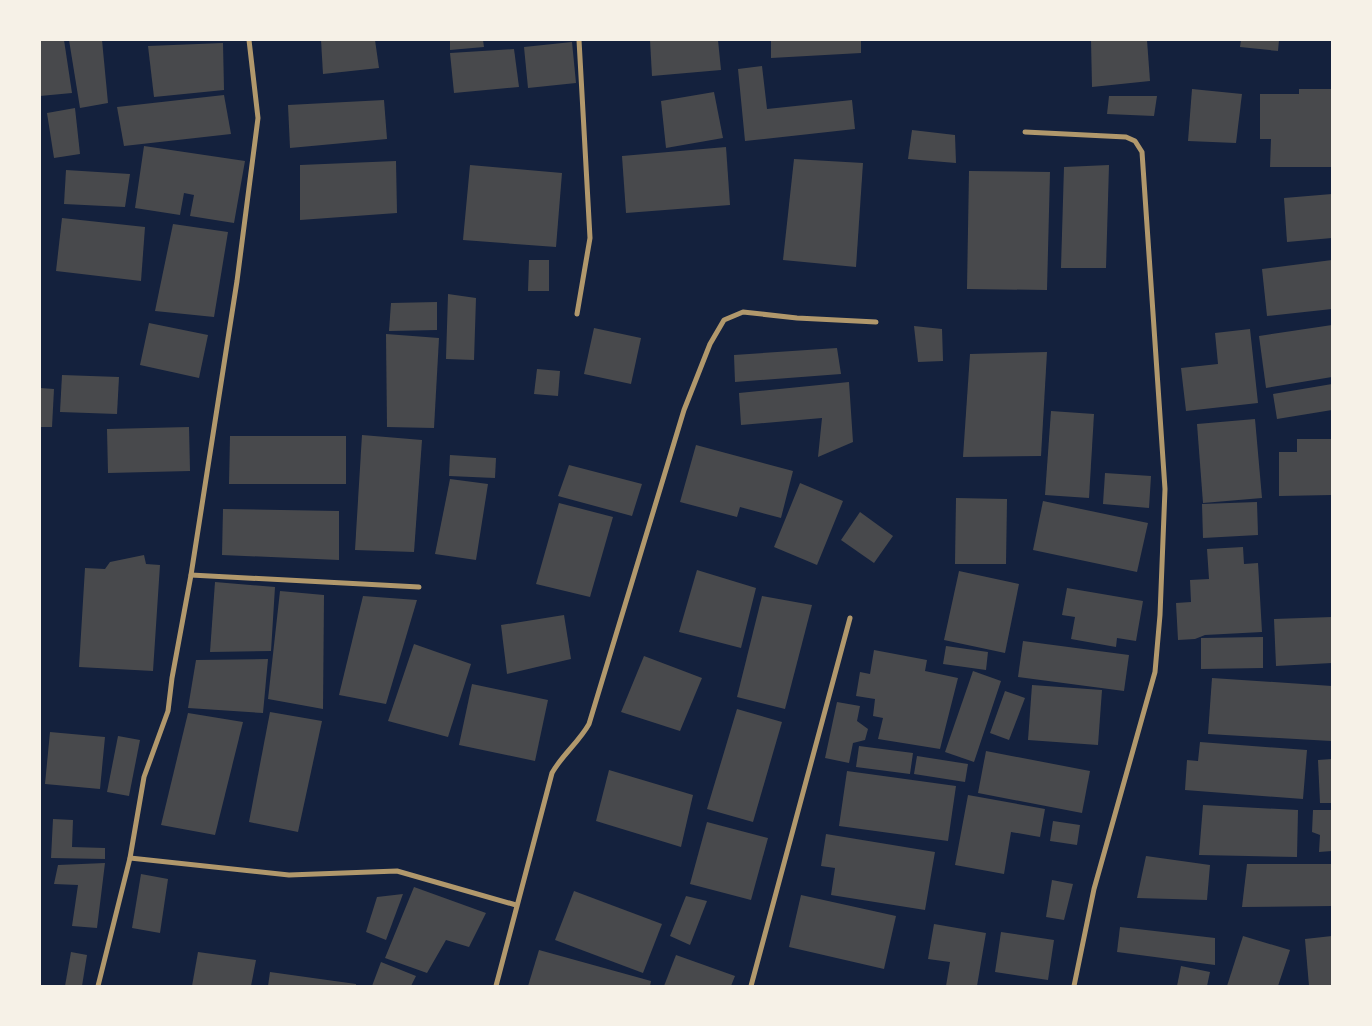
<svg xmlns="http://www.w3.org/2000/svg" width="1372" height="1026" viewBox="0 0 1372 1026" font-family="'Exo 2',sans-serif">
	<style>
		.building { fill: #48494c }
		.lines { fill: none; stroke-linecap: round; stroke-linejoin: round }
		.minor { stroke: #b1986c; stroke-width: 5 }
	</style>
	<rect width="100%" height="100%" fill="#14213d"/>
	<!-- building -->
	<g class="building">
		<path d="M40 40H64L72 93 40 96Z"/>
		<path d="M69 40H102L108 103 80 108Z"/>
		<path d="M321 40H375L379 68 323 74Z"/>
		<path d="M450 40H483L484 47 450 50Z"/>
		<path d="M650 40H718L721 70 652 76Z"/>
		<path d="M771 40H861V53L771 58Z"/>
		<path d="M1091 40H1147L1150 81 1092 87Z"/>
		<path d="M1241 40H1279L1278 51 1240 47Z"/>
		<path d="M572 42 576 83 528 88 524 47Z"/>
		<path d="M223 43 224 90 154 97 148 46Z"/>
		<path d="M514 49 519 87 454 93 450 53Z"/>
		<path d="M762 66 767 109 852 100 855 129 745 141 738 69Z"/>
		<path d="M1192 89 1242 94 1236 143 1188 141Z"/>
		<path d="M1299 89H1332V167H1270L1271 139H1260V94H1299Z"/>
		<path d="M714 92 723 138 666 148 661 101Z"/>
		<path d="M224 95 231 134 124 146 117 107Z"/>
		<path d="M1109 96H1157L1154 116 1107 114Z"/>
		<path d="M384 100 387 139 290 148 288 105Z"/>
		<path d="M75 108 80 154 54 158 47 113Z"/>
		<path d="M912 130 955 135 956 163 908 159Z"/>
		<path d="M144 146 245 161 234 223 190 216 194 195 184 193 180 215 135 208Z"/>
		<path d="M726 147 730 205 626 213 622 156Z"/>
		<path d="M794 159 863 163 856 267 783 260Z"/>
		<path d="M396 161 397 213 300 220V165Z"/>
		<path d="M470 165 562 173 556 247 463 240Z"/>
		<path d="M1109 165 1106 268H1061L1064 167Z"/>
		<path d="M66 170 130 174 125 207 64 204Z"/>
		<path d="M969 171 1050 172 1047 290 967 289Z"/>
		<path d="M1332 194V238L1287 242 1284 198Z"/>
		<path d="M62 218 145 227 141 281 56 271Z"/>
		<path d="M173 224 228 232 214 317 155 311Z"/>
		<path d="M529 260H549V291H528Z"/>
		<path d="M1332 260V309L1267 316 1262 269Z"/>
		<path d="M448 294 476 298 474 360 446 359Z"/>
		<path d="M437 302V330L389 331 391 303Z"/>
		<path d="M149 323 208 335 199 378 140 365Z"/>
		<path d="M1332 325V377L1266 388 1259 336Z"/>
		<path d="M914 326 942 329 943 361 918 362Z"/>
		<path d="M594 328 641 338 631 384 584 374Z"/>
		<path d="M1250 329 1258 403 1186 411 1181 368 1218 364 1215 333Z"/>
		<path d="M386 334 439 338 434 428 387 427Z"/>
		<path d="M837 348 841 374 735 382 734 355Z"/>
		<path d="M1047 352 1041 456 963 457 970 354Z"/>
		<path d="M537 369 560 371 558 396 534 394Z"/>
		<path d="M62 375 119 377 117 414 60 412Z"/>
		<path d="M849 382 853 442 818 457 822 418 741 425 739 393Z"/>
		<path d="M1332 384V410L1277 419 1273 394Z"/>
		<path d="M40 388 54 389 52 427H40Z"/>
		<path d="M1051 411 1094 414 1089 498 1045 495Z"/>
		<path d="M1255 419 1262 498 1203 503 1197 424Z"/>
		<path d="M189 427 190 471 108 473 107 429Z"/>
		<path d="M362 435 422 440 414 552 355 550Z"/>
		<path d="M230 436H346V484H229Z"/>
		<path d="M1297 439H1332V495L1279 496V452H1297Z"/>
		<path d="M696 445 793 471 781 518 740 507 737 517 680 502Z"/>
		<path d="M450 455 496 458 495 478 449 476Z"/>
		<path d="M569 465 642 484 632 516 558 496Z"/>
		<path d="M1105 473 1151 476 1149 508 1103 504Z"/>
		<path d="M450 479 488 484 476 560 435 554Z"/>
		<path d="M800 483 843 501 817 565 774 547Z"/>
		<path d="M956 498 1007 499 1006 564H955Z"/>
		<path d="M1043 501 1148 523 1137 572 1033 550Z"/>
		<path d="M1257 502 1258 535 1203 538 1202 504Z"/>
		<path d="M559 503 613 517 590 597 536 584Z"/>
		<path d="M223 509 339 511V560L222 555Z"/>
		<path d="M860 512 893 536 874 563 841 540Z"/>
		<path d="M1243 547 1244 564 1258 563 1262 632 1205 635 1195 639 1178 640 1176 603 1191 602 1190 580 1209 579 1207 549Z"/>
		<path d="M144 555 146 564 160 565 153 671 79 667 85 568 105 569 110 562Z"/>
		<path d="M697 570 756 588 741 648 679 632Z"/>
		<path d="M959 571 1019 584 1005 653 944 640Z"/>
		<path d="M215 582 275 587 271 651 210 652Z"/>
		<path d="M1067 588 1143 601 1136 641 1117 638 1116 647 1071 639 1075 617 1062 615Z"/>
		<path d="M280 591 324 595 323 709 268 699Z"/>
		<path d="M363 596 417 600 386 704 339 695Z"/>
		<path d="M762 596 812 605 785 709 737 697Z"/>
		<path d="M564 615 571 659 507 674 501 625Z"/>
		<path d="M1332 617V663L1276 666 1274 619Z"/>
		<path d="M1263 637V668L1201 669V638Z"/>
		<path d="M1023 641 1129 655 1124 691 1018 677Z"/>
		<path d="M414 644 471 664 448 737 388 721Z"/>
		<path d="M946 646 988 652 986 670 943 664Z"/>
		<path d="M874 650 927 660 925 671 958 678 940 749 878 739 883 718 873 716 875 699 856 696 860 672 870 674Z"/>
		<path d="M644 656 702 678 680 731 621 712Z"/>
		<path d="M268 659 263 713 188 708 196 660Z"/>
		<path d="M973 671 1001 681 974 762 945 752Z"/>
		<path d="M1212 678 1332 686 1331 741 1208 734Z"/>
		<path d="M472 684 548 700 535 761 459 745Z"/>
		<path d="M1032 685 1102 690 1098 745 1028 740Z"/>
		<path d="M1005 691 1025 698 1009 740 990 733Z"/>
		<path d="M837 702 860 706 857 721 868 729 865 740 853 743 849 763 825 758Z"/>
		<path d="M737 709 782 722 753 822 707 809Z"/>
		<path d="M270 712 322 721 298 832 249 822Z"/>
		<path d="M188 713 243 722 215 835 161 825Z"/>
		<path d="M50 732 105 737 100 789 45 784Z"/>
		<path d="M118 736 140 740 129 796 107 792Z"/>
		<path d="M1200 742 1307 750 1303 799 1185 790 1187 760 1198 761Z"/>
		<path d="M859 746 913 753 910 774 856 767Z"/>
		<path d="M986 751 1090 771 1082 813 978 793Z"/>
		<path d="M917 756 968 764 965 782 914 774Z"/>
		<path d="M1332 759V803H1320L1318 760Z"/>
		<path d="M609 770 693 795 681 847 596 821Z"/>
		<path d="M847 771 956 786 948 841 839 826Z"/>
		<path d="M968 795 1045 809 1040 837 1011 832 1004 874 955 865Z"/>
		<path d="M1203 805 1298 810 1297 857 1199 855Z"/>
		<path d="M1313 810H1332V851L1319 852 1320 835 1312 832Z"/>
		<path d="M53 819 73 820 72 847 105 848V859L51 858Z"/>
		<path d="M1053 821 1080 825 1077 845 1050 841Z"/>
		<path d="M707 822 768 838 751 900 690 884Z"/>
		<path d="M826 834 935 852 925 910 831 895 835 868 821 866Z"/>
		<path d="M1146 856 1210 865 1207 900 1137 898Z"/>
		<path d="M105 863 97 928 72 926 78 885 54 884 58 865Z"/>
		<path d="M1247 864H1332V906L1242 907Z"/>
		<path d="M141 874 168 879 160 933 132 928Z"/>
		<path d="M1052 880 1073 884 1064 920 1046 917Z"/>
		<path d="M414 887 486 913 469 947 446 940 427 973 385 958Z"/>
		<path d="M574 891 662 924 643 973 555 940Z"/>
		<path d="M403 894 386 940 366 932 377 897Z"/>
		<path d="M801 895 896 916 884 969 789 947Z"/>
		<path d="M686 896 707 901 690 945 670 936Z"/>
		<path d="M934 924 986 933 977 986H946L950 962 928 959Z"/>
		<path d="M1120 927 1215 938V965L1117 952Z"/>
		<path d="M1001 932 1054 940 1048 980 995 972Z"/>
		<path d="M1243 936 1290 950 1278 986H1227Z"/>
		<path d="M1332 936V986H1309L1305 939Z"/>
		<path d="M539 950 651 981 650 986H528Z"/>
		<path d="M71 952 87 955 82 986H65Z"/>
		<path d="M198 952 256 960 251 986H192Z"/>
		<path d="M676 955 735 976 731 986H664Z"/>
		<path d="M381 962 416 976 411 986H372Z"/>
		<path d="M1181 966 1210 972 1207 986H1177Z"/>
		<path d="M270 972 356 984V986H268Z"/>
	</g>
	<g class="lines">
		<!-- minor -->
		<g class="minor">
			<path d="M1025 132 1126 137 1135 141 1142 152 1165 489 1160 615 1155 672 1094 889 1074 986"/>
			<path d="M577 314 590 238 579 40"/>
			<path d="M191 575 419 587"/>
			<path d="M130 858 289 875 397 871 516 905"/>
			<path d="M98 986 130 858 144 777 168 711 172 678 191 575 237 281 258 118 249 40"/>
			<path d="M496 986 552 773C562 755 579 742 589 724L684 410 710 344 724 320 743 312 797 318 876 322"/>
			<path d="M751 986 850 618"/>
		</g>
	</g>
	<!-- border -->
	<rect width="1372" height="1026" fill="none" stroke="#f6f1e7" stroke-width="82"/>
</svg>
